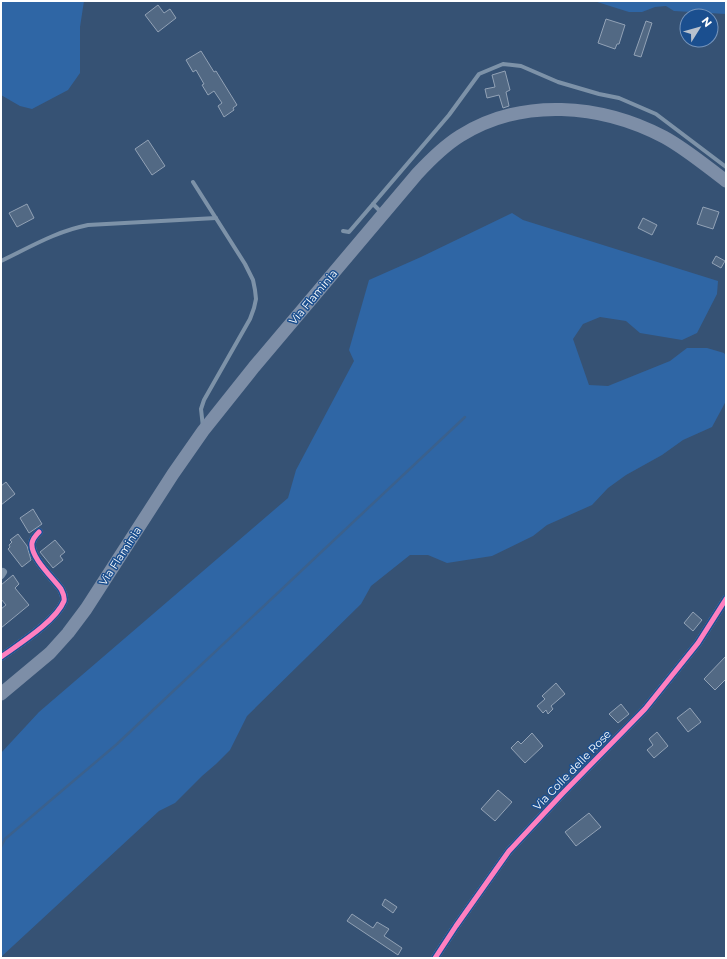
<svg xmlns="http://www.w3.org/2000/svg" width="727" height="959" viewBox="0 0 727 959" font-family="Montserrat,sans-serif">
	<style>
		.green { fill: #2f66a5 }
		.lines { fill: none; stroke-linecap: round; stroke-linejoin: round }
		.stream { stroke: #3b618d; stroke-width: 2.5 }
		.building { fill: #526984; stroke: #92a2b6 }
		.lane { stroke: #7d92a8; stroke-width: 4 }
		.street { stroke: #7d92a8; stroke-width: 8 }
		.primary { stroke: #7d8ea7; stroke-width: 13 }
		.cycleway-casing { stroke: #1b4f8f; stroke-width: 8 }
		.cycleway { stroke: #ff80c0; stroke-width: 5 }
		.labels { text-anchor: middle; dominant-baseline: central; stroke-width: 3; stroke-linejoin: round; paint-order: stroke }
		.street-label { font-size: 11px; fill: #fff; stroke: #1b4f8f }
	</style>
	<rect width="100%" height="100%" fill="#365274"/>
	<!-- green -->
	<g class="green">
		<path d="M1 1H84L80 27V73L68 90 32 109 20 106 1 95Z"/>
		<path d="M594 1H726V14L674 11 666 6 655 7 642 12H629Z"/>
		<path d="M512 213 523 220 718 281 717 294 697 333 682 340 640 333 626 321 600 317 583 324 573 339 589 385 608 386 670 361 687 348H707L724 353 726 356V401L712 427 683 440 662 455 626 475 608 488 592 505 547 525 533 536 492 556 447 563 428 555H410L371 586 361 604 247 716 230 750 216 764 202 776 175 803 159 811 1 957V753L39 712 288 498 296 470 354 361 349 350 369 280 421 257Z"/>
	</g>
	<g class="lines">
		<!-- stream -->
		<path class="stream" d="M1 847 5 839 117 744 465 417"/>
	</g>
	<!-- building -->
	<g class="building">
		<path d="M158 5 164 13 170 9 176 18 158 32 145 15Z"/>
		<path d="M606 19 625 25 619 44H617L615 49 598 43Z"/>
		<path d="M646 21 652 23 641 57 634 55Z"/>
		<path d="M201 51 214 72 216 71 237 105 233 108 234 110 224 117 218 106 222 103 214 91 208 95 202 85 204 84 196 70 193 72 186 60Z"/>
		<path d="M505 71 510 90 506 92 509 106 503 108 499 95 487 98 485 89 495 87 492 75Z"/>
		<path d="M148 140 165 166 152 175 135 149Z"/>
		<path d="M27 204 34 218 17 227 9 213Z"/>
		<path d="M703 207 719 212 713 229 697 224Z"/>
		<path d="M643 218 657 225 652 235 638 228Z"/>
		<path d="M716 256 725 261 721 268 712 263Z"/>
		<path d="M6 482 15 494 1 505V486Z"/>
		<path d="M33 509 42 524 29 533 20 518Z"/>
		<path d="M18 534 27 546 31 560 22 567 8 549 10 547 9 545 12 542 10 540Z"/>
		<path d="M55 540 65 552 60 556 63 560 53 568 40 552Z"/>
		<path d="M13 575 19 584 15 588 29 605 1 628V609L6 605 1 599V585Z"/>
		<path d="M693 612 702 620 693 631 684 623Z"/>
		<path d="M726 656V679L715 690 704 679Z"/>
		<path d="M556 683 565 694 551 706 553 709 548 714 546 710 543 713 537 706 545 699 542 696Z"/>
		<path d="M621 704 629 714 618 723 609 714Z"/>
		<path d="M690 708 701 722 688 732 677 718Z"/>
		<path d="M657 732 668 746 654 758 647 750 653 745 649 739Z"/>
		<path d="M532 733 543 746 525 763 511 748 518 741 521 744Z"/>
		<path d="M498 790 512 802 495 821 481 809Z"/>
		<path d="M589 813 601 827 576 846 565 832Z"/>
		<path d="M385 899 397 907 393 913 382 905Z"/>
		<path d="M352 914 373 928 377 922 389 929 384 936 402 948 398 955 347 921Z"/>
	</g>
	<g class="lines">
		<!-- lane -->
		<g class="lane">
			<path d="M193 182 245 264 253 280 255 290 256 299 254 308 250 319 204 400 201 409 203 427"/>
			<path d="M373 204 449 115 479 74 503 64 521 66 558 82 599 94 619 98 656 114 726 167"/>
			<path d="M343 231 349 232 373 204 381 212"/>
			<path d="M1 261C30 247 57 231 88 225L216 218"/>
		</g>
		<!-- street -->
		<g class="street">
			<path d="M1 575 3 572"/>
			<path d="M1 657C19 644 56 621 64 601 65 596 63 593 61 589 53 578 30 557 32 543 33 538 36 535 39 532"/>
			<path d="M435 958 456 926 509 851 562 794 645 709 698 643 726 599"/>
		</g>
		<!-- primary -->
		<path class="primary" d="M1 694 50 653 68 633 86 609 173 474 203 431 254 367 417 174C430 160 444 146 460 136 522 97 601 104 664 137 686 149 706 166 726 181"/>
		<!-- cycleway casing -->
		<g class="cycleway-casing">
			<g id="cycleway">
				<path d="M1 657C19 644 56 621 64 601 65 596 63 593 61 589 53 578 30 557 32 543 33 538 36 535 39 532"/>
				<path d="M435 958 456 926 509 851 562 794 645 709 698 643 726 599"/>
			</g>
		</g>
		<!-- cycleway -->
		<use href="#cycleway" class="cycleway"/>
	</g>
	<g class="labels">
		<!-- street labels -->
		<g class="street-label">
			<text transform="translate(313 297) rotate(-50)">Via Flaminia</text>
			<text transform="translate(120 556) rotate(-57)">Via Flaminia</text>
			<text transform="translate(572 770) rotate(-46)">Via Colle delle Rose</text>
		</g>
	</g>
	<!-- border -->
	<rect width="727" height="959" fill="none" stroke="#ffffff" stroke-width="4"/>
	<!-- north arrow -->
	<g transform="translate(699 28) rotate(53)"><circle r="19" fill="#1b4f8f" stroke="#7695bc"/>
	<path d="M0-3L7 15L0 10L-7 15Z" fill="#b9c2ce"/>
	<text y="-6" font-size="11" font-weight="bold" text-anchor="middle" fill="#ffffff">N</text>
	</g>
</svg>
